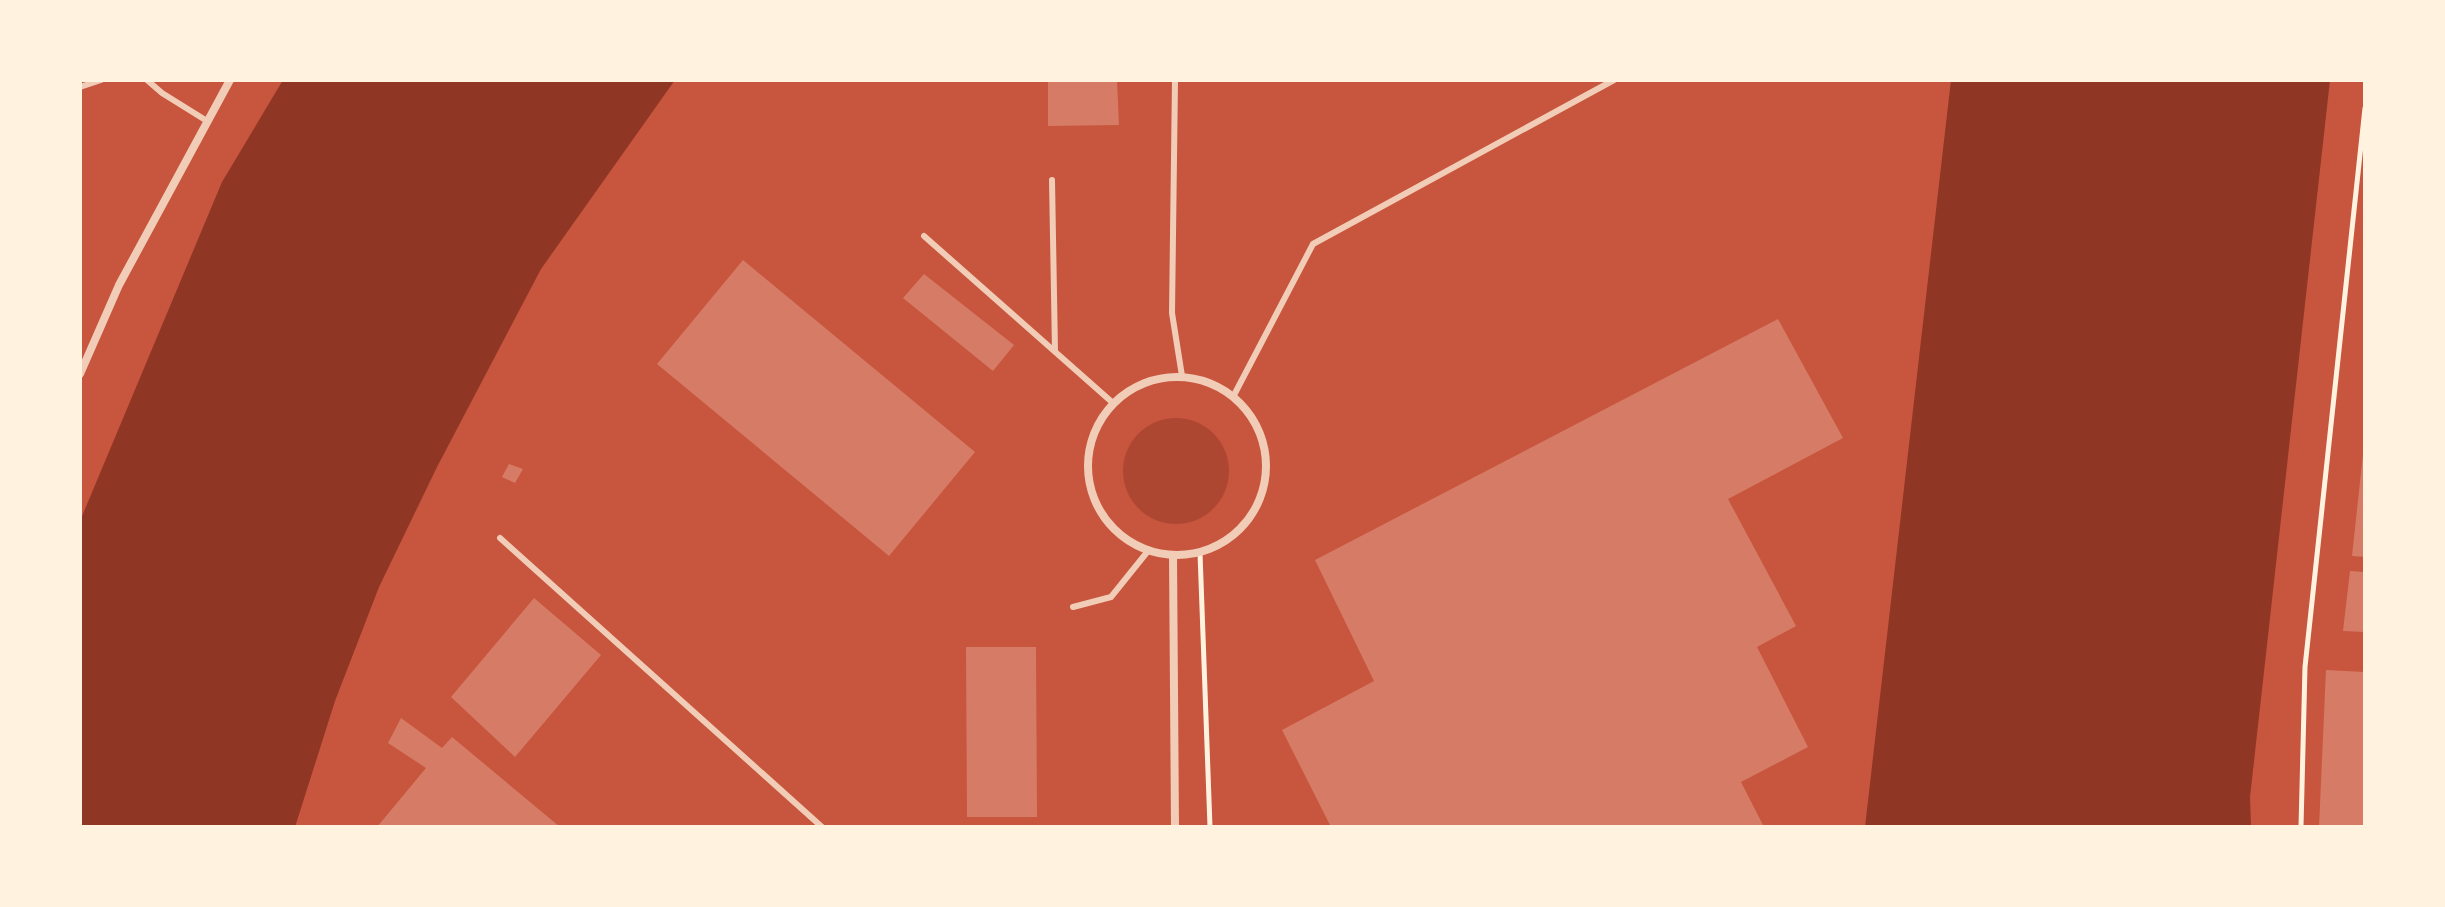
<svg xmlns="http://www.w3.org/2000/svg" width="2445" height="907" viewBox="0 0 2445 907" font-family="'Space Grotesk',sans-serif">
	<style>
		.green { fill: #ae4732 }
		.water { fill: #8f3625 }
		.building { fill: #d67c66 }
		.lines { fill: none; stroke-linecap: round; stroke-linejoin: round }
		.path { stroke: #fff3e0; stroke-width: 5 }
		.service { stroke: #f1ccb7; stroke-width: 6 }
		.minor { stroke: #f1ccb7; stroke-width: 8 }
	</style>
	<rect width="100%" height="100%" fill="#c8553d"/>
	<!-- green -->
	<circle class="green" cx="1176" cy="471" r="53"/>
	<!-- water -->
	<g class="water">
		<path d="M283 80H675L541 269 437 467 379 587 335 701 295 827H80V521L222 182Z"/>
		<path d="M1951 80H2330L2250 797 2251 827H1865Z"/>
	</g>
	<!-- building -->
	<g class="building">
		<path d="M1048 80H1117L1119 125 1048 126Z"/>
		<path d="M743 260 975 452 889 556 657 364Z"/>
		<path d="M924 274 1014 345 993 371 903 298Z"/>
		<path d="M1778 319 1843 438 1728 499 1796 626 1757 647 1808 747 1741 782 1764 827H1331L1282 730 1374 681 1315 560Z"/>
		<path d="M2363 454H2365V557L2352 556Z"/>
		<path d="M509 464 523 469 515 483 502 477Z"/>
		<path d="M2350 571 2365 572V632L2343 631Z"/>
		<path d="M534 598 601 655 515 757 451 697Z"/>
		<path d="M966 647H1036L1037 817H967Z"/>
		<path d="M2326 670 2365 672V827H2319Z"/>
		<path d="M401 718 442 748 452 737 560 827H377L426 768 388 743Z"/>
	</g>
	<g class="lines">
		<!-- path -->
		<g class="path">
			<path d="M1200 553 1210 827"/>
			<path d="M2301 827 2305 667 2365 108"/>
		</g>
		<!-- service -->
		<g class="service">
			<path d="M147 80 162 93 207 121"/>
			<path d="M1175 80 1172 313 1182 376"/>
			<path d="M80 87 101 80"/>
			<path d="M1052 180 1055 351"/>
			<path d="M924 236 1113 403"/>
			<path d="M1233 397 1313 244 1614 80"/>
			<path d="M500 538 822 827"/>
			<path d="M1073 607 1111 597 1148 551"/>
		</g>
		<!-- minor -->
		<g class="minor">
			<path d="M80 374 119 285 230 80"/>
			<circle cx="1177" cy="466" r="89"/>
			<path d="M1173 556 1175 827"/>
		</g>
	</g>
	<!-- border -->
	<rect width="2445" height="907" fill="none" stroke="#fff3e0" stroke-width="164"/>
</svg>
